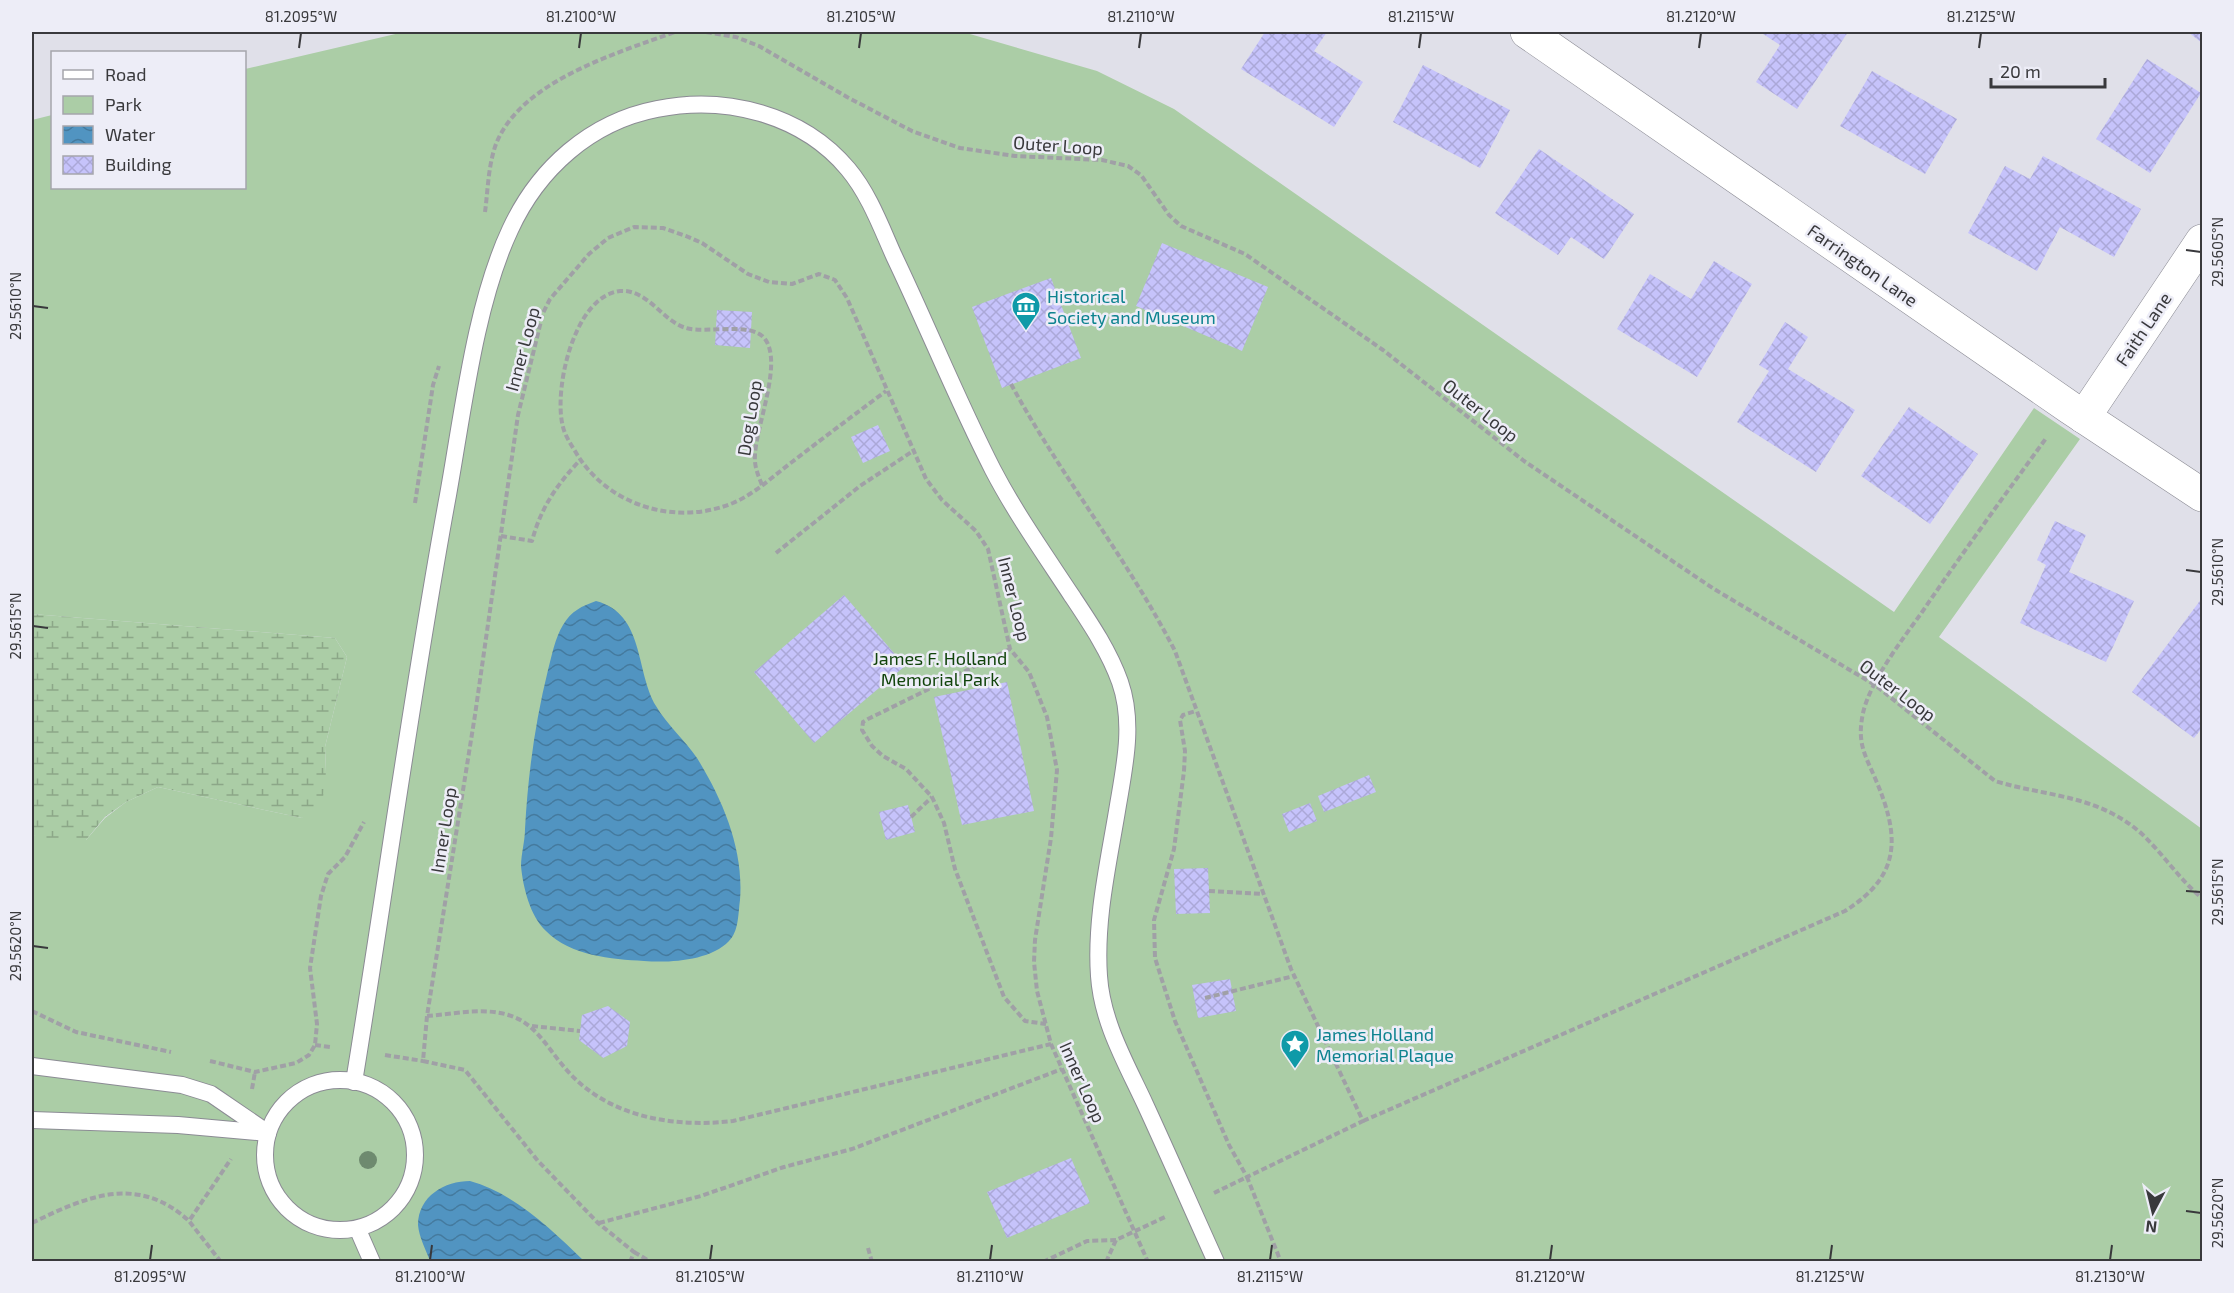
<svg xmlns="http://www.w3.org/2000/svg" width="2234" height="1293" viewBox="0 0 2234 1293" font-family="'Exo 2',sans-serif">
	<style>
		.green { fill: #abcda6 }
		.wetland { fill: url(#wetland-marsh) }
		.water { fill: url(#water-waves) }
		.building { fill: url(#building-cross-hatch) }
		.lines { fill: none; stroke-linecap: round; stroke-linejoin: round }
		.service-casing { stroke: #8b8b94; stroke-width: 18 }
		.minor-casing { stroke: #8b8b94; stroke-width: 34 }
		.path { stroke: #a0a0a6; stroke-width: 4; stroke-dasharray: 6 3; stroke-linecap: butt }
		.service { stroke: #fff; stroke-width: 16 }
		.minor { stroke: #fff; stroke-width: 33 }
		.tree { fill: #6e8a6f }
		.ticks { fill: none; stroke: #39393c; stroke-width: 2 }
		.labels { text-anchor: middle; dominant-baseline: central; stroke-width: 5; stroke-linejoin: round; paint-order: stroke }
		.street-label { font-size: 18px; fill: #39393c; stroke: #ededf7 }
		.culture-label { font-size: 18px; fill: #0d838f; stroke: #ededf7; text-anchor: start }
		.park-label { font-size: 18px; fill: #11440b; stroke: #ededf7 }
		.neatline { fill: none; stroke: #39393c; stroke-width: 2 }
		.ticks-label { font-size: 15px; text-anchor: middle; fill: #39393c }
	</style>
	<defs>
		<pattern id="wetland-marsh" width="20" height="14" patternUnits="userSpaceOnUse" patternTransform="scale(1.5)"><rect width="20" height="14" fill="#abcda6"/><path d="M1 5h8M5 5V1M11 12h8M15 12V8" fill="none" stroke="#8ca788"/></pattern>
		<pattern id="water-waves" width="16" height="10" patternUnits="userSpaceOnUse" patternTransform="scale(1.5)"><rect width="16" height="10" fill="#5194c1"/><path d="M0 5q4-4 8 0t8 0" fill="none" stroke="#447a9e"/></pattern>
		<pattern id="building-cross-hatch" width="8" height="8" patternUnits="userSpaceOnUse" patternTransform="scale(1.5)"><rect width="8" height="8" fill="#c6c3fb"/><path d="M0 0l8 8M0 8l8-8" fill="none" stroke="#aba8d8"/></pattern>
	</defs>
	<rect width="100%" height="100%" fill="#e0e0e9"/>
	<!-- green -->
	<path class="green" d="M404 32H963L1097 71 1174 109 1894 612 2034 408 2080 439 1939 637 2202 829V1261H32V835L86 840 105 818 126 802 158 787 302 818 326 772 325 747 347 657 335 638 32 614V120L52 115V188H244L245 69Z"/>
	<!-- wetland -->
	<path class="wetland" d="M32 614 335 638 347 657 325 747 326 772 322 806 302 818 158 787 126 802 105 817 86 840H51L32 835Z"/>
	<!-- water -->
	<g class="water">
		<path d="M596 601C645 614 635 671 656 706 667 725 685 740 697 758 723 800 744 850 740 900 738 914 739 931 729 941 710 961 669 963 644 961 611 959 571 956 546 931 530 916 523 887 521 866 521 854 525 841 525 829 528 774 535 723 548 670 552 655 555 638 563 625 571 611 582 606 596 601Z"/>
		<path d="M470 1181C514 1193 552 1230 584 1261H430C426 1250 419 1237 418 1225 418 1196 445 1181 470 1181Z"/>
	</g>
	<!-- building -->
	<g class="building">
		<path d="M1265 32H1327L1314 51 1363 82 1334 127 1241 69Z"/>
		<path d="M1760 32H1848L1797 109 1756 82 1780 45Z"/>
		<path d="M2188 32H2202V43Z"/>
		<path d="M2147 59 2201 93 2150 173 2096 139Z"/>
		<path d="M1423 65 1510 110 1480 168 1393 122Z"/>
		<path d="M1872 71 1957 119 1925 174 1840 126Z"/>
		<path d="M1539 149 1634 214 1604 259 1571 237 1558 255 1495 213Z"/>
		<path d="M2043 156 2141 209 2114 257 2060 227 2037 271 1968 233 2005 166 2030 179Z"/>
		<path d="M1162 243 1268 287 1242 351 1136 306Z"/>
		<path d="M1714 261 1752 284 1697 377 1617 329 1650 274 1691 299Z"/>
		<path d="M1051 278 1081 358 1002 388 972 307Z"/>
		<path d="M717 310 752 312 750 348 715 345Z"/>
		<path d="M1785 322 1808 337 1788 369 1855 410 1816 472 1737 422 1769 371 1759 365Z"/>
		<path d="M1909 407 1978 454 1930 524 1861 476Z"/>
		<path d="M878 425 890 451 863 463 851 437Z"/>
		<path d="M2055 521 2086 535 2069 572 2134 601 2106 662 2020 623 2046 565 2037 560Z"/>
		<path d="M844 595 905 666 814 743 754 672Z"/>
		<path d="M2202 598V728L2194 738 2132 692Z"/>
		<path d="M1007 682 1034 811 962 825 934 697Z"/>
		<path d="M1369 775 1376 792 1324 812 1318 796Z"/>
		<path d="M1310 803 1317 821 1289 832 1282 814Z"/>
		<path d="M908 805 915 832 886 840 879 812Z"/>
		<path d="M1208 868 1210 913 1176 914 1174 869Z"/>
		<path d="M1230 979 1236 1011 1198 1018 1192 985Z"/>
		<path d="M608 1006 630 1022 627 1046 603 1058 579 1040 582 1015Z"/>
		<path d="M1071 1158 1090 1203 1007 1238 987 1192Z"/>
	</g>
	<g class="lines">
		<!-- service casing -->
		<g class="service-casing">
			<g id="service">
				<path d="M32 1066 182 1085 211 1094 268 1133"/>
				<circle cx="340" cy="1155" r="75"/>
				<path d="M354 1082C386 886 412 690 448 495 463 412 475 305 510 230 538 169 590 122 657 109 725 95 802 114 848 169 869 194 881 227 894 256 928 327 957 400 993 470 1016 514 1045 555 1072 596 1090 623 1109 651 1120 682 1134 722 1125 764 1118 805 1109 861 1095 918 1099 976 1102 1022 1126 1063 1145 1104 1169 1156 1192 1209 1216 1262"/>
				<path d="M32 1120 178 1125 268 1133"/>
				<path d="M358 1230 372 1262"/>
			</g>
		</g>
		<!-- minor casing -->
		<g class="minor-casing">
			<g id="minor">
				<path d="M1527 32 2069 407 2202 495"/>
				<path d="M2084 417 2202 241"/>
			</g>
		</g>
		<!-- path -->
		<g class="path">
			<path d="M706 32 736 37 759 46 847 97 912 131 960 148 1015 156 1102 160 1128 166 1141 175 1169 215 1181 226 1245 254 1383 350 1524 461 1714 589 1875 685 1995 781C2047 797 2097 794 2142 834 2163 854 2180 880 2202 898"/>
			<path d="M485 212C488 190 488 166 496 144 521 81 617 53 675 32"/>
			<path d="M1011 384C1061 476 1127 558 1175 651L1291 969 1363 1121 1247 1177 1229 1145 1175 1021 1155 958 1154 920 1174 849 1184 771 1185 751 1180 720 1183 715 1196 711"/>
			<path d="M762 485C758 475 754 466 755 455 756 426 783 363 765 339 752 321 706 334 686 328 662 321 648 289 620 291 574 296 553 390 563 427 565 435 570 443 575 451 606 505 675 527 733 503 756 493 772 477 792 462 823 438 854 415 886 391"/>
			<path d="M415 503 433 385 439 366"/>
			<path d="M501 536 532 541C541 507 557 485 580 460"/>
			<path d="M776 553 860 486 913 451"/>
			<path d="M1010 649 868 719 863 722 862 730 872 746 883 756 906 769 932 797 944 823 955 869 1004 997 1025 1021 1046 1024"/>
			<path d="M911 817 932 797"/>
			<path d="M1209 891 1263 894"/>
			<path d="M1205 998 1294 976"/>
			<path d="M32 1011 76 1032 171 1052"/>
			<path d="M427 1016C456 1014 487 1006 514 1017 537 1026 549 1050 565 1068 606 1117 673 1128 733 1121L1051 1044"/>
			<path d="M532 1026 580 1031"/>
			<path d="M315 1045 330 1047"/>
			<path d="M385 1055 423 1061"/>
			<path d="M210 1061 255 1072 296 1063 309 1055 315 1045 317 1024 310 968 321 896 328 874 345 857 364 822"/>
			<path d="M252 1089 255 1072"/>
			<path d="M1363 1121 1845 911C1902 875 1900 836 1875 778 1864 753 1857 742 1863 713 1870 682 1901 641 1920 615 1961 555 2004 496 2047 437"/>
			<path d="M1214 1193 1247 1177 1281 1262"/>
			<path d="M32 1223C87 1196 138 1174 189 1221"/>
			<path d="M599 1223 701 1196 784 1167 852 1149 1062 1069"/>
			<path d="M868 1248 872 1262"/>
			<path d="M634 1252 651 1262"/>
			<path d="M221 1262 189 1221 231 1159"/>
			<path d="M630 1262 634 1252 598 1223 538 1161 465 1070 423 1061 427 1016 475 715 518 415 543 313 550 299 589 254 608 238 634 227 663 228 686 236 702 243 748 274 769 282 792 284 819 274 835 280 847 298 926 479 942 500 976 531 988 549 1010 649 1029 672 1047 717 1057 770 1051 838 1035 940 1034 962 1037 991 1051 1044 1148 1262"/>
			<path d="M1043 1262 1087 1241 1116 1240"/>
			<path d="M1106 1262 1116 1240 1165 1217"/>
		</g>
		<!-- service -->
		<use href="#service" class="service"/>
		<!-- minor -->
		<use href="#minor" class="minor"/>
	</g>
	<!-- trees -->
	<circle class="tree" cx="368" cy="1160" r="9"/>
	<!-- ticks -->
	<path class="ticks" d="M299 48 301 33M579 48 581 33M859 48 861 33M1139 48 1141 33M1419 48 1421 33M1699 48 1701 33M1979 48 1981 33M2186 250 2201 252M33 306 48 308M2186 570 2201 572M33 626 48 628M2186 891 2201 892M33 946 48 948M2186 1211 2201 1213M150 1260 152 1245M430 1260 432 1245M710 1260 712 1245M990 1260 992 1245M1270 1260 1272 1245M1550 1260 1552 1245M1830 1260 1832 1245M2110 1260 2112 1245"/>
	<!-- icons -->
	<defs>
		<g id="museum-pin" transform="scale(1.5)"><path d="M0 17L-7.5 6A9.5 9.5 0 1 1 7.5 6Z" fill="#0f9aa8" stroke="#ededf7"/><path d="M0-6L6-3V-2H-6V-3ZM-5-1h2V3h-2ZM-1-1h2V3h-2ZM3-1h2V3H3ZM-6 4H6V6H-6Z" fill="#fff"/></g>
		<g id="sight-pin" transform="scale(1.5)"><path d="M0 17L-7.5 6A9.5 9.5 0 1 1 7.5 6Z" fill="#0f9aa8" stroke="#ededf7"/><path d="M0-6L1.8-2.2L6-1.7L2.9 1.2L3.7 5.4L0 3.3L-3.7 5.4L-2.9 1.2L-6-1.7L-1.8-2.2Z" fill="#fff"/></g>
	</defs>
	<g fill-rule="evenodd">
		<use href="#museum-pin" x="1026" y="306"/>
		<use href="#sight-pin" x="1295" y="1044"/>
	</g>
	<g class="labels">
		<!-- street labels -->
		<g class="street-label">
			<text transform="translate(1058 145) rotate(4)">Outer Loop</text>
			<text transform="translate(1863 265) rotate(35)">Farrington Lane</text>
			<text transform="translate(2143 329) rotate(-56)">Faith Lane</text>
			<text transform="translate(522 349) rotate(-75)">Inner Loop</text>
			<text transform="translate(1481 410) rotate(38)">Outer Loop</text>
			<text transform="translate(749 418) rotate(-81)">Dog Loop</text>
			<text transform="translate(1015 599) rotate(76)">Inner Loop</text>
			<text transform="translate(1898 690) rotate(37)">Outer Loop</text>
			<text transform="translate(443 830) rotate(-81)">Inner Loop</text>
			<text transform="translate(1083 1082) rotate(66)">Inner Loop</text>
		</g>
		<!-- culture labels -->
		<g class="culture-label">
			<text x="1047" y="296">Historical<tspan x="1047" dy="21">Society and Museum</tspan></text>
			<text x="1316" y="1034">James Holland<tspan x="1316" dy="21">Memorial Plaque</tspan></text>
		</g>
		<!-- park labels -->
		<g class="park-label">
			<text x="940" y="658">James F. Holland<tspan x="940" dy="21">Memorial Park</tspan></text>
		</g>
	</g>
	<!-- border -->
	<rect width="2234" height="1293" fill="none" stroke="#ededf7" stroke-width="66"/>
	<!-- legend -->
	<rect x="51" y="51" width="195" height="138" fill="#ededf7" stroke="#a5a5ac" stroke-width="1.5"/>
	<rect x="63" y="70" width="30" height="9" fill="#ffffff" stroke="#a5a5ac" stroke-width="1.5"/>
	<text x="105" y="81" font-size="18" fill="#39393c">Road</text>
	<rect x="63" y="96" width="30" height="18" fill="#abcda6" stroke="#a5a5ac" stroke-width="1.5"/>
	<text x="105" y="111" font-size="18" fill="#39393c">Park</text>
	<rect x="63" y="126" width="30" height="18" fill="url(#water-waves)" stroke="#a5a5ac" stroke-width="1.5"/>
	<text x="105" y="141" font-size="18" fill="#39393c">Water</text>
	<rect x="63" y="156" width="30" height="18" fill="url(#building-cross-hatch)" stroke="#a5a5ac" stroke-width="1.5"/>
	<text x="105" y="171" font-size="18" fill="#39393c">Building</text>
	<!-- north arrow -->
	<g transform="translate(2153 1212) rotate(187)" stroke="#ededf7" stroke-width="4.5" paint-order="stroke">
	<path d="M0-4.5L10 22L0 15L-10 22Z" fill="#39393c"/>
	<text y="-9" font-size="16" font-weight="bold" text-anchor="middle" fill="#39393c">N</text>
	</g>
	<!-- scale -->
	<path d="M1991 78v9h114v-9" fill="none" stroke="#39393c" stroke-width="3"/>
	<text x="2000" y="78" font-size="18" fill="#39393c" stroke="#ededf7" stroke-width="4.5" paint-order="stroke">20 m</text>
	<rect x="33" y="33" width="2168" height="1227" class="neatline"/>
	<g class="ticks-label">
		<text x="301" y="22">81.2095°W</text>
		<text x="581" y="22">81.2100°W</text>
		<text x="861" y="22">81.2105°W</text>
		<text x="1141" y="22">81.2110°W</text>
		<text x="1421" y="22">81.2115°W</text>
		<text x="1701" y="22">81.2120°W</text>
		<text x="1981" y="22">81.2125°W</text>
		<text transform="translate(2218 252) rotate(-90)" y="5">29.5605°N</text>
		<text transform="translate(16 306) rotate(-90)" y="5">29.5610°N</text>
		<text transform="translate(2218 572) rotate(-90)" y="5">29.5610°N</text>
		<text transform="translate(16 626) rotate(-90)" y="5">29.5615°N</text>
		<text transform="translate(2218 892) rotate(-90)" y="5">29.5615°N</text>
		<text transform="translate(16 946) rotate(-90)" y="5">29.5620°N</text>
		<text transform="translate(2218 1213) rotate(-90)" y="5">29.5620°N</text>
		<text x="150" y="1282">81.2095°W</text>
		<text x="430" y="1282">81.2100°W</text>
		<text x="710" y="1282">81.2105°W</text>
		<text x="990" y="1282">81.2110°W</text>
		<text x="1270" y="1282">81.2115°W</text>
		<text x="1550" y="1282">81.2120°W</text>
		<text x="1830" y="1282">81.2125°W</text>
		<text x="2110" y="1282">81.2130°W</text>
	</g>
</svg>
